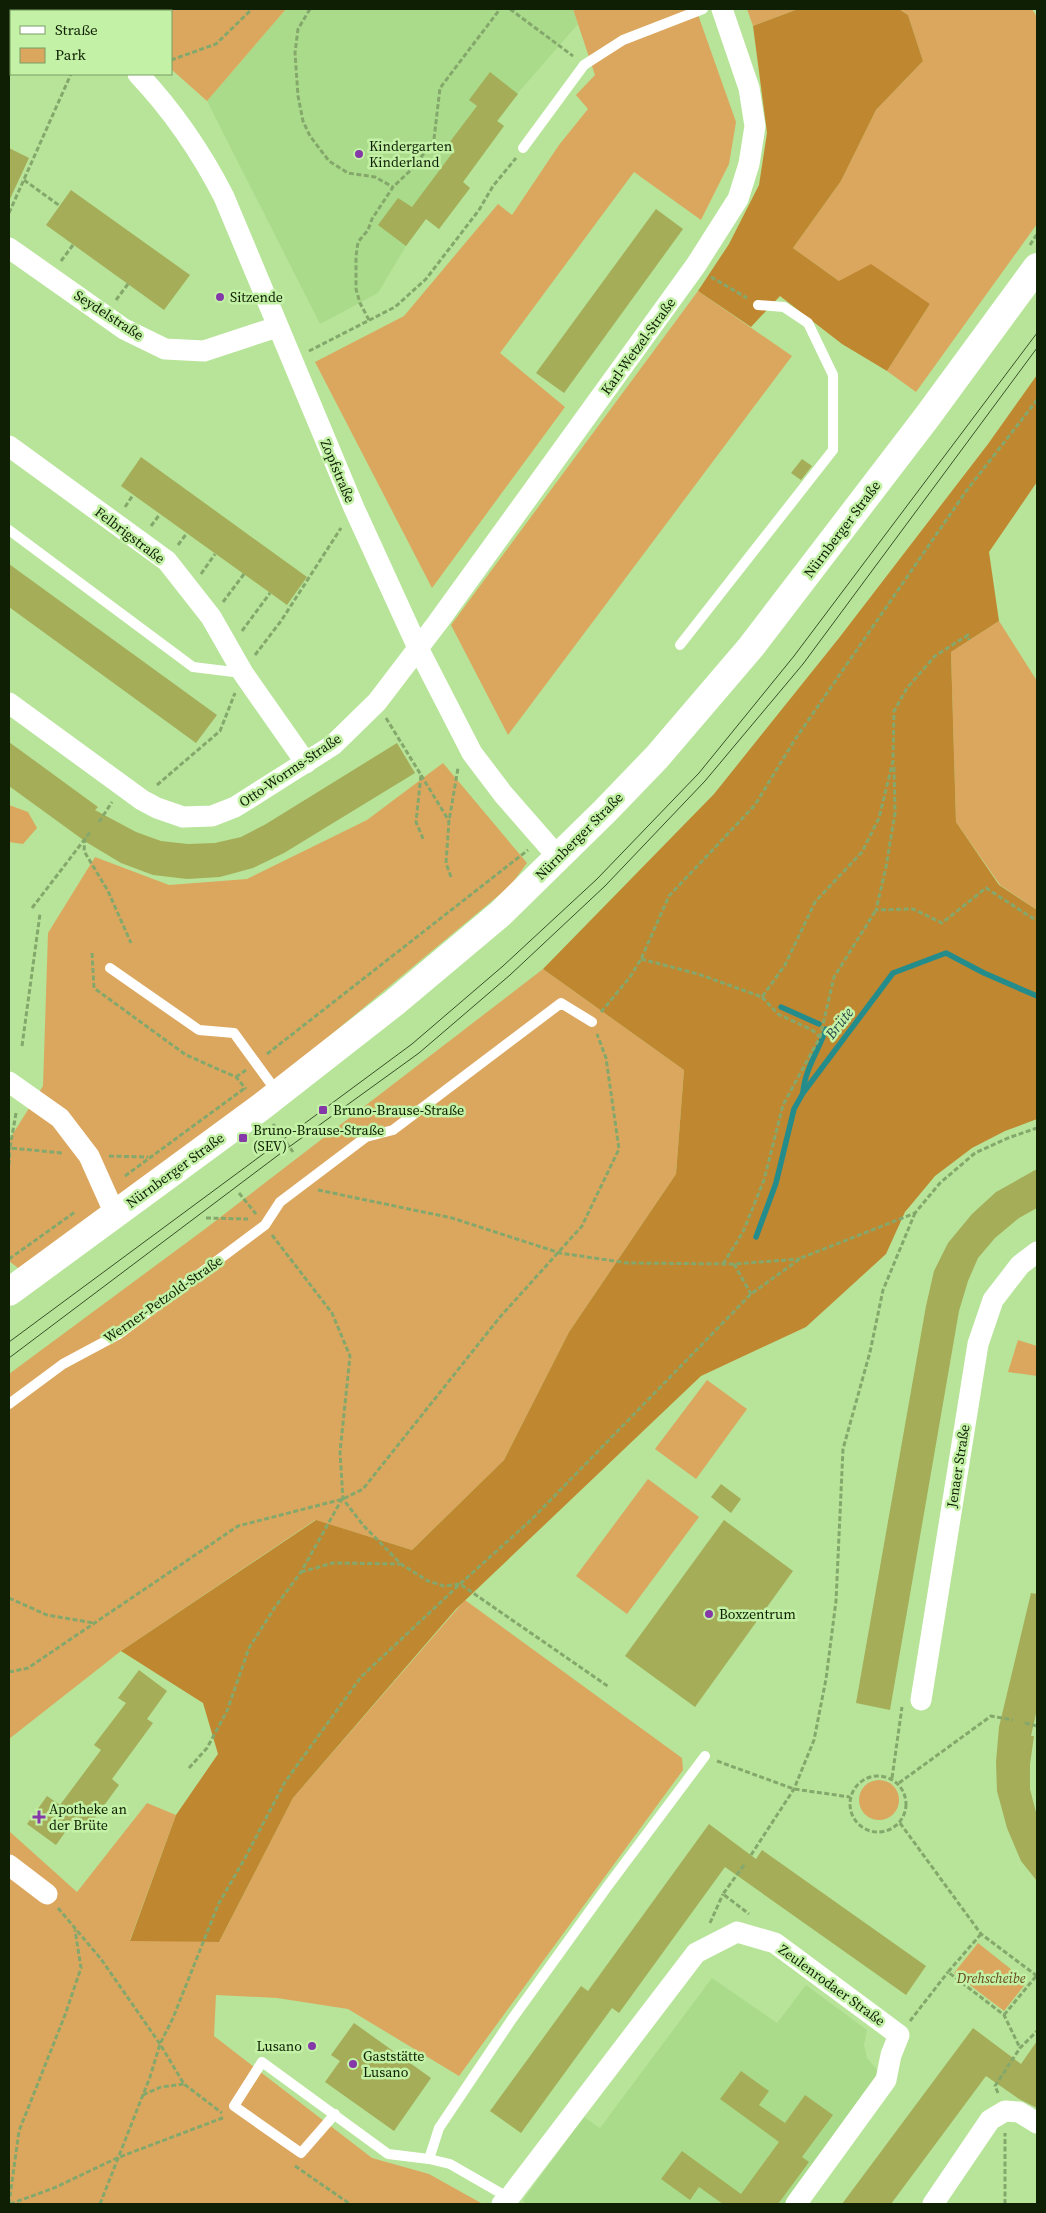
<svg xmlns="http://www.w3.org/2000/svg" width="1046" height="2213" viewBox="0 0 1046 2213" font-family="'Source Serif 4',serif">
	<style>
		.built { fill: #aadb8a }
		.green { fill: #dba75f }
		.forest { fill: #c08731 }
		.lines { fill: none; stroke-linecap: round; stroke-linejoin: round }
		.stream { stroke: #248d8b; stroke-width: 5.5 }
		.building { fill: #a5ad58 }
		.path { stroke: #84a86b; stroke-width: 3; stroke-dasharray: 5 2.5; stroke-linecap: butt }
		.lane { stroke: #fff; stroke-width: 10 }
		.street { stroke: #fff; stroke-width: 21 }
		.secondary { stroke: #fff; stroke-width: 28 }
		.tram { stroke: #395129; stroke-width: 1 }
		.poi-dot { fill: #8538a8; stroke: #c3f1a6; stroke-width: 2 }
		.labels { text-anchor: middle; dominant-baseline: central; stroke-width: 5; stroke-linejoin: round; paint-order: stroke }
		.poi-label { font-size: 14px; fill: #0f1f03; stroke: #c3f1a6; text-anchor: start }
		.street-label { font-size: 14px; fill: #0f1f03; stroke: #c3f1a6 }
		.park-label { font-size: 14px; font-style: italic; fill: #67481c; stroke: #c3f1a6 }
		.water-label { font-size: 15px; font-style: italic; fill: #2e4c4b; stroke: #c3f1a6 }
	</style>
	<rect width="100%" height="100%" fill="#b7e499"/>
	<!-- built -->
	<g class="built">
		<path d="M286 9H573L578 24 518 93 498 121 504 126 463 182 470 188 439 229 426 219 406 246 378 293 320 324 207 101Z"/>
		<path d="M712 1978 777 2023 806 1985 867 2030 864 2045 867 2058 879 2072 784 2204H525L523 2200 584 2117 600 2128Z"/>
	</g>
	<!-- green -->
	<g class="green">
		<path d="M98 9H286L207 101 171 69V11H101Z"/>
		<path d="M573 9H696L736 122 729 164 701 220 634 172 500 353 565 407 432 588 315 362 404 316 498 204 512 215 559 145 588 109 576 95 595 75Z"/>
		<path d="M747 9H798L753 26Z"/>
		<path d="M899 9H1032L1037 17V224L916 392 887 371 930 304 839 281 793 248 841 181 876 110 923 61 908 15Z"/>
		<path d="M698 291 792 356 508 735 451 625Z"/>
		<path d="M999 621 1037 681V910L1000 885 956 822 951 652Z"/>
		<path d="M443 763 527 863 510 886 297 1063 22 1271 9 1261V1140L43 1086 48 933 95 857 169 885 247 879 367 820Z"/>
		<path d="M9 805 28 812 37 828 23 844 9 842Z"/>
		<path d="M543 969 684 1070 676 1174 569 1332 504 1460 412 1550 315 1520 121 1651 9 1739V1374L205 1229Z"/>
		<path d="M1018 1340 1037 1346V1376L1008 1372Z"/>
		<path d="M707 1380 747 1409 696 1479 655 1449Z"/>
		<path d="M648 1479 699 1517 627 1614 576 1576Z"/>
		<path d="M465 1600 682 1758 683 1770 459 2076 348 2009 277 1998 216 1995 214 2036 372 2158 429 2174 481 2203 479 2204H9V1831L77 1892 147 1803 176 1815 130 1940 219 1942 293 1798Z"/>
		<circle cx="879" cy="1800" r="20"/>
		<path d="M978 1943 1027 1982 1004 2011 954 1973Z"/>
	</g>
	<!-- forest -->
	<g class="forest">
		<path d="M798 9H899L908 15 923 61 876 110 841 181 793 248 839 281 871 264 930 304 887 371 842 344 780 296 751 327 698 291 729 244 759 185 767 133 753 26Z"/>
		<path d="M1037 375V482L989 552 999 621 951 652 956 822 999 885 1037 910V1119L1005 1131 972 1148 935 1176 905 1212 886 1254 806 1327 701 1376 456 1609 293 1798 219 1942 130 1941 176 1815 218 1754 203 1703 121 1651 316 1520 412 1550 504 1460 569 1332 676 1174 684 1070 543 969 714 794 839 638 988 444Z"/>
	</g>
	<g class="lines">
		<!-- stream -->
		<g class="stream">
			<path d="M781 1007 819 1024"/>
			<path d="M803 1092C805 1069 819 1050 826 1029"/>
			<path d="M756 1237 776 1183 794 1109 803 1093 893 973 946 953 984 973 1037 996"/>
		</g>
	</g>
	<!-- building -->
	<g class="building">
		<path d="M490 72 518 94 497 121 504 126 463 182 470 188 439 229 426 219 406 246 378 225 398 198 412 207 453 152 446 147 477 106 469 100Z"/>
		<path d="M9 148 29 158 9 201Z"/>
		<path d="M71 190 190 275 164 310 46 225Z"/>
		<path d="M656 209 683 229 564 393 536 373Z"/>
		<path d="M141 457 307 577 287 605 121 486Z"/>
		<path d="M802 459 812 466 801 480 791 473Z"/>
		<path d="M9 564 217 715 196 743 9 607Z"/>
		<path d="M9 742 98 807 95 810 136 832 161 841 188 844 215 843 241 837 266 824 397 743 415 773 284 853 253 868 220 877 187 879 153 875 121 863 86 842 9 786Z"/>
		<path d="M1037 1169V1208L1019 1218 995 1238 978 1258 968 1281 959 1311 890 1710 856 1703 926 1306 934 1271 948 1243 972 1214 996 1192Z"/>
		<path d="M721 1484 741 1499 731 1513 711 1497Z"/>
		<path d="M724 1520 793 1571 695 1707 625 1656Z"/>
		<path d="M1031 1593 1037 1594V1709L1031 1736H1034L1030 1764V1789L1037 1816V1881L1021 1861 1007 1828 997 1791 996 1762 999 1727Z"/>
		<path d="M139 1670 167 1691 147 1719 153 1723 112 1779 119 1785 89 1826 76 1817 56 1845 27 1824 47 1796 60 1805 101 1750 94 1745 126 1703 118 1698Z"/>
		<path d="M709 1824 756 1859 762 1850 926 1966 906 1995 725 1867 619 2013 612 2008 521 2133 490 2111 581 1986 588 1991Z"/>
		<path d="M354 2023 431 2078 394 2131 325 2082 340 2061 331 2055Z"/>
		<path d="M973 2028 1021 2064 1037 2041V2108L1019 2099 986 2076 891 2204H842Z"/>
		<path d="M741 2071 769 2091 759 2105 785 2123 805 2095 833 2115 802 2157 809 2162 778 2204H723L699 2187 690 2200 661 2179 682 2151 741 2194 779 2142 720 2099Z"/>
	</g>
	<g class="lines">
		<!-- path -->
		<g class="path">
			<path d="M310 9 298 29 295 53 298 96 303 121 310 136 329 161 348 173 375 177 393 187"/>
			<path d="M510 9 573 56"/>
			<path d="M9 14 11 15"/>
			<path d="M171 60 216 44 252 9"/>
			<path d="M24 180 60 206"/>
			<path d="M9 213 71 74"/>
			<path d="M1030 245 1037 234"/>
			<path d="M61 261 73 245"/>
			<path d="M711 277 747 298"/>
			<path d="M116 300 128 284"/>
			<path d="M369 320 360 303 356 289V256L358 242 368 230 372 219 393 187 414 167 434 139 440 88 500 9"/>
			<path d="M309 351 395 307 426 279 479 210 493 186 516 158"/>
			<path d="M125 507 133 495"/>
			<path d="M151 526 160 514"/>
			<path d="M178 545 187 533"/>
			<path d="M201 574 215 554"/>
			<path d="M223 602 244 574"/>
			<path d="M242 631 270 593"/>
			<path d="M255 655 281 621 341 528"/>
			<path d="M386 718 421 775 416 822 424 841"/>
			<path d="M894 767 895 813 886 867 876 910 913 909 942 923 986 888 1037 921"/>
			<path d="M421 775 449 821"/>
			<path d="M157 785 220 731 235 693"/>
			<path d="M99 822 112 802"/>
			<path d="M85 838 84 851 108 891 131 943"/>
			<path d="M451 877 446 863 449 821 458 768"/>
			<path d="M32 908 91 831"/>
			<path d="M92 953 94 988 186 1055 236 1077 246 1089"/>
			<path d="M641 959 698 974 762 997 785 965 815 902 862 852 879 818 893 761 894 711 907 688 935 656 968 635 969 640"/>
			<path d="M762 997 778 1014 812 1030 820 1037"/>
			<path d="M601 1012 630 977 641 959 669 896 755 805 794 741 967 490 1037 400"/>
			<path d="M22 1046 40 914"/>
			<path d="M267 1054 528 850"/>
			<path d="M236 1077 246 1070"/>
			<path d="M16 1113 10 1148 63 1153"/>
			<path d="M273 1124 293 1152"/>
			<path d="M109 1156 148 1157"/>
			<path d="M9 1165 10 1148"/>
			<path d="M125 1176 245 1088"/>
			<path d="M318 1190 452 1218 560 1253 628 1263 734 1264 800 1259"/>
			<path d="M239 1193 256 1214"/>
			<path d="M206 1218 248 1219"/>
			<path d="M272 1235 332 1313 350 1356 340 1452 343 1499 363 1525 401 1564 428 1581 444 1586 460 1584 609 1687"/>
			<path d="M9 1259 75 1212"/>
			<path d="M723 1264 743 1232 764 1180 783 1105 820 1037 834 977 876 910"/>
			<path d="M734 1264 751 1294"/>
			<path d="M301 1572 333 1563 400 1564"/>
			<path d="M9 1598 47 1615 94 1623"/>
			<path d="M9 1672 28 1668 238 1526 343 1499 363 1489 500 1317 582 1226 619 1149 606 1058 597 1034"/>
			<path d="M1025 1723 1037 1726"/>
			<path d="M717 1761 794 1789 850 1797"/>
			<path d="M189 1768 207 1748 227 1711 249 1648 275 1607 301 1572 342 1499"/>
			<circle cx="878" cy="1804" r="28"/>
			<path d="M892 1778 902 1707"/>
			<path d="M899 1783 991 1716 1013 1720"/>
			<path d="M900 1823 981 1934 1037 1976"/>
			<path d="M751 1855 794 1789 814 1740 826 1679 836 1601 843 1449 870 1352 883 1290 915 1213"/>
			<path d="M744 1865 723 1894 749 1914"/>
			<path d="M58 1908 101 1959 160 2044 184 2084 222 2113"/>
			<path d="M710 1923 723 1894"/>
			<path d="M981 1934 948 1972 1004 2015 1020 2048"/>
			<path d="M1004 2015 1037 1975"/>
			<path d="M910 2021 948 1972"/>
			<path d="M998 2093 995 2086 1020 2048 1037 2031"/>
			<path d="M143 2095 161 2087 184 2084"/>
			<path d="M295 2166 350 2204"/>
			<path d="M9 2204 19 2131 65 2015 81 1968 75 1930"/>
			<path d="M10 2204 54 2188 117 2158 225 2117"/>
			<path d="M100 2204 150 2077 160 2044 173 2018 218 1905 245 1858 285 1782 361 1677 460 1584 531 1520 751 1294 801 1258 915 1213 940 1183 975 1153 1008 1138 1037 1128"/>
			<path d="M1005 2204V2133"/>
		</g>
		<!-- lane -->
		<g class="lane">
			<path d="M523 148 584 65 623 40 703 9"/>
			<path d="M9 530 193 667 242 673"/>
			<path d="M680 645 833 450V375L808 323 784 307 758 305"/>
			<path d="M110 968 199 1030 234 1033 277 1092"/>
			<path d="M9 1404 63 1364 119 1334 265 1225 280 1202 366 1137 393 1130 561 1003 592 1022"/>
			<path d="M335 2114 301 2153 234 2106 262 2062 388 2154 429 2159 450 2164 509 2198"/>
			<path d="M429 2159 439 2128 512 2019 607 1887 705 1756"/>
		</g>
		<!-- street -->
		<g class="street">
			<path d="M47 9 53 11"/>
			<path d="M138 74C173 111 201 152 224 197L354 508 418 648 472 753 503 794 558 857"/>
			<path d="M9 248 124 329 165 349 204 351 277 327"/>
			<path d="M9 446 167 561 211 617 243 673 306 763"/>
			<path d="M9 703 142 800 157 808 183 817 212 816 235 807 333 745 377 702 438 622 696 265 738 199 749 164 755 126 749 88 722 9"/>
			<path d="M9 1082 60 1118 89 1156 115 1214"/>
			<path d="M921 1700 978 1344 993 1300 1020 1265 1037 1252"/>
			<path d="M9 1865 47 1894"/>
			<path d="M502 2204 509 2198 696 1953 737 1932 775 1943 899 2035 891 2055 886 2080 796 2204"/>
			<path d="M933 2204 990 2120 1005 2111 1019 2112 1037 2123"/>
		</g>
		<!-- secondary -->
		<path class="secondary" d="M9 1292 261 1107 394 1003 500 914 605 811 657 757 751 647 927 417 1037 267"/>
		<!-- tram -->
		<g class="tram">
			<path d="M9 1342 412 1044 503 966 597 879 699 773 794 656 1037 333"/>
			<path d="M9 1358 289 1147 419 1053 510 975 605 886 705 781 803 664 1037 348"/>
		</g>
	</g>
	<!-- markers -->
	<g class="poi-dot">
		<circle cx="359" cy="154" r="5"/>
		<circle cx="220" cy="297" r="5"/>
		<rect x="318" y="1105" width="10" height="10" rx="2.5"/>
		<rect x="238" y="1133" width="10" height="10" rx="2.5"/>
		<circle cx="709" cy="1614" r="5"/>
		<path d="M36.5 1809.5h5v5h5v5h-5v5h-5v-5h-5v-5h5z"/>
		<circle cx="312" cy="2046" r="5"/>
		<circle cx="353" cy="2064" r="5"/>
	</g>
	<g class="labels">
		<!-- poi labels -->
		<g class="poi-label">
			<text x="369" y="146">Kindergarten<tspan x="369" dy="16">Kinderland</tspan></text>
			<text x="230" y="297">Sitzende</text>
			<text x="333" y="1110">Bruno-Brause-Straße</text>
			<text x="253" y="1130">Bruno-Brause-Straße<tspan x="253" dy="16">(SEV)</tspan></text>
			<text x="719" y="1614">Boxzentrum</text>
			<text x="49" y="1809">Apotheke an<tspan x="49" dy="16">der Brüte</tspan></text>
			<text x="302" y="2046" text-anchor="end">Lusano</text>
			<text x="363" y="2056">Gaststätte<tspan x="363" dy="16">Lusano</tspan></text>
		</g>
		<!-- street labels -->
		<g class="street-label">
			<text transform="translate(109 315) rotate(33)">Seydelstraße</text>
			<text transform="translate(638 346) rotate(-54)">Karl-Wetzel-Straße</text>
			<text transform="translate(338 471) rotate(67)">Zopfstraße</text>
			<text transform="translate(842 529) rotate(-53)">Nürnberger Straße</text>
			<text transform="translate(130 535) rotate(37)">Felbrigstraße</text>
			<text transform="translate(290 770) rotate(-34)">Otto-Worms-Straße</text>
			<text transform="translate(579 836) rotate(-45)">Nürnberger Straße</text>
			<text transform="translate(175 1170) rotate(-36)">Nürnberger Straße</text>
			<text transform="translate(163 1299) rotate(-35)">Werner-Petzold-Straße</text>
			<text transform="translate(958 1466) rotate(-81)">Jenaer Straße</text>
			<text transform="translate(832 1985) rotate(36)">Zeulenrodaer Straße</text>
		</g>
		<!-- park labels -->
		<g class="park-label">
			<text x="991" y="1978">Drehscheibe</text>
		</g>
		<!-- water labels -->
		<g class="water-label">
			<text transform="translate(839 1023) rotate(-52)">Brüte</text>
		</g>
	</g>
	<!-- border -->
	<rect width="1046" height="2213" fill="none" stroke="#0f1f03" stroke-width="20"/>
	<!-- legend -->
	<rect x="10" y="10" width="162" height="65" fill="#c3f1a6" stroke="#7b9d65"/>
	<rect x="20" y="26" width="25" height="8" fill="#ffffff" stroke="#7b9d65"/>
	<text x="55" y="35" font-size="15" fill="#0f1f03">Straße</text>
	<rect x="20" y="48" width="25" height="15" fill="#dba75f" stroke="#7b9d65"/>
	<text x="55" y="60" font-size="15" fill="#0f1f03">Park</text>
</svg>
